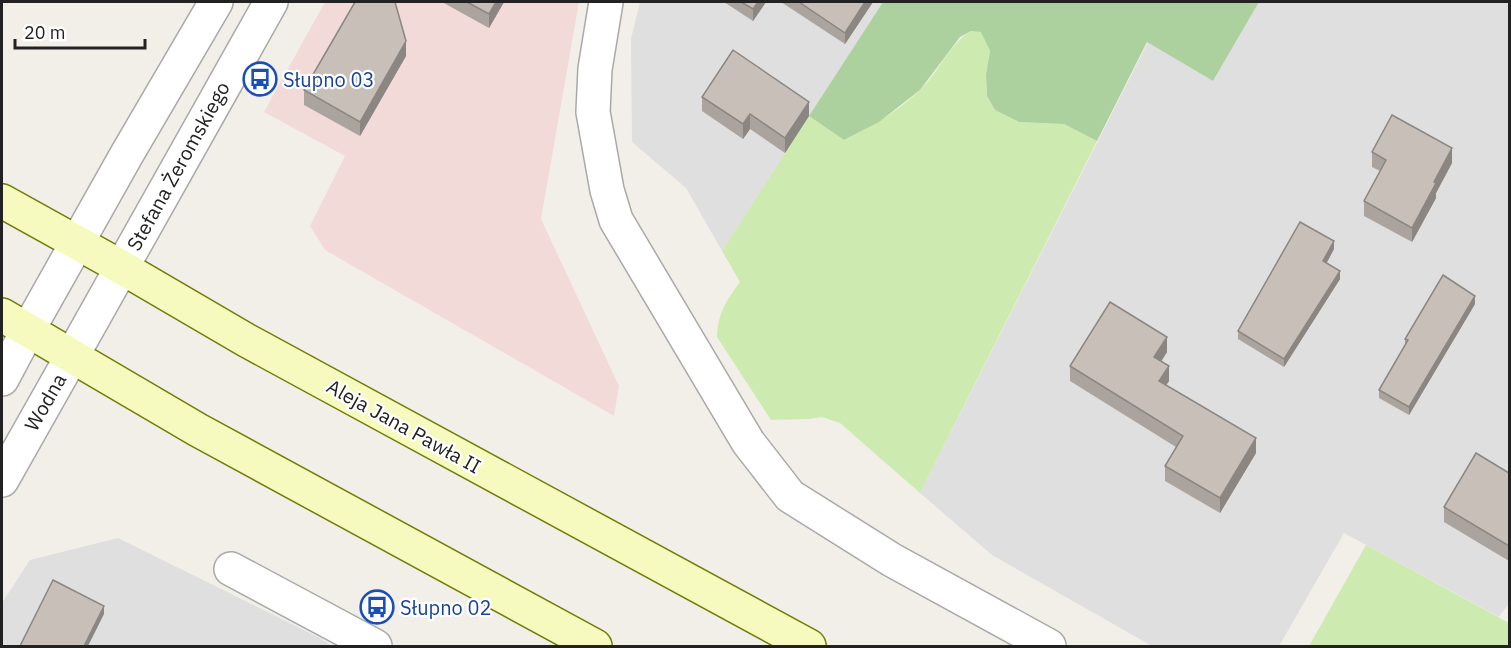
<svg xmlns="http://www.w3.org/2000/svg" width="1511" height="648" viewBox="0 0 1511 648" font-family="'IBM Plex Sans',sans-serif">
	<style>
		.residential { fill: #e0dfdf }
		.commercial { fill: #f2dad9 }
		.grass { fill: #cdebb0 }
		.forest { fill: #add19e }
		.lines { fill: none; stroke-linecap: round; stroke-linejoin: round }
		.minor-casing { stroke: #a9a9a9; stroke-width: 36 }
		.tertiary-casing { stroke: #a9a9a9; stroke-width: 36 }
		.secondary-casing { stroke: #707d05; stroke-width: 36 }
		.minor { stroke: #fff; stroke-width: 33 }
		.tertiary { stroke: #fff; stroke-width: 33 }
		.secondary { stroke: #f7fabf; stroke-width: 33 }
		.wall { fill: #aba49e }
		.shaded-wall { fill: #8b8681 }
		.building { fill: #c7bfb8; stroke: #8b8681; stroke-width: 1.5 }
		.labels { text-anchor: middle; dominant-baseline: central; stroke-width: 4.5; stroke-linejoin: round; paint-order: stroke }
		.transit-label { font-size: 20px; fill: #164399; stroke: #fff; text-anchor: start }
		.street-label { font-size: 20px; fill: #222; stroke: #fff }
	</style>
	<rect width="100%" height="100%" fill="#f2efe9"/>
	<!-- residential -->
	<g class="residential">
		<path d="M640 2H883L722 251 686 188 632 142 631 39Z"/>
		<path d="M1259 2H1509L1510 602 1499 617 1344 533 1279 646H1152L992 555 920 493 1148 42 1213 81Z"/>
		<path d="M118 538 318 637 332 646H2V603L30 560Z"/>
	</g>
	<!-- commercial -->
	<path class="commercial" d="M325 2H579L541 219 619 386 614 416 325 250 310 226 345 156 264 112Z"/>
	<!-- grass -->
	<g class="grass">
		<path d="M971 31H981L990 51 986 74 987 96 995 110 1019 122 1064 124 1097 141 920 493 840 423 822 417 809 419 771 420 717 337C718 313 726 301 740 282L722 251 809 116 844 140C871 127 897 112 919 91 939 73 948 45 971 31Z"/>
		<path d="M1366 545 1509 623V646H1309Z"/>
	</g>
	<!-- forest -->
	<path class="forest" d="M883 2H1259L1213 81 1147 42 1097 141 1064 124 1019 122 995 110 987 96 986 74 990 51 981 32 971 31 960 37 920 90 879 122 844 140 809 116Z"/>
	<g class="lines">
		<!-- minor casing -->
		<g class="minor-casing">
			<g id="minor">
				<path d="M606 2 595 69 593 112 607 190 616 220 748 442 790 496 892 560 1049 646"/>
				<path d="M2 379 28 330"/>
				<path d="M2 480 72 356"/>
				<path d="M231 569 375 646"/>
			</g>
		</g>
		<!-- tertiary casing -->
		<g class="tertiary-casing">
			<g id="tertiary">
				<path d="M28 330 127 154 216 2"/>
				<path d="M72 356 271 2"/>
			</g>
		</g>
		<!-- secondary casing -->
		<g class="secondary-casing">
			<g id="secondary">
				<path d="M2 201 121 267 246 340 809 646"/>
				<path d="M2 315 198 430 595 646"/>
			</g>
		</g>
		<!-- minor -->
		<use href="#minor" class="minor"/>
		<!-- tertiary -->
		<use href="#tertiary" class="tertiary"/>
		<!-- secondary -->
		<use href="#secondary" class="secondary"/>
	</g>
	<!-- wall -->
	<g class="wall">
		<path d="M442 2H504L489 28Z"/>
		<path d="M724 2H766L753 21Z"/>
		<path d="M781 2H873L845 44Z"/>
		<path d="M406 56 360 136 304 105V90Z"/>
		<path d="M702 97 809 116 785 153 750 129 743 139 702 111Z"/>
		<path d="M1372 152 1452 163 1436 193V198L1412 242 1364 216V201L1380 171 1372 167Z"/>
		<path d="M1334 249 1326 263 1340 279 1284 367 1238 339V331Z"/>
		<path d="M1475 304 1409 415 1379 398V390L1405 345V339Z"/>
		<path d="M1167 352 1161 362 1169 381 1166 385 1256 453 1220 513 1165 481V466L1176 447 1070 381V366Z"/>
		<path d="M1509 473V561L1444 522V507Z"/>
	</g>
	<!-- shaded-wall -->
	<g class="shaded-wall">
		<path d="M496 2H504L489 28V14Z"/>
		<path d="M758 2H766L753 21V9Z"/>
		<path d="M865 2H873L845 44V33Z"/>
		<path d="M406 41V56L360 136V122Z"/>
		<path d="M809 102V116L785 153V138Z"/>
		<path d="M750 114V129L743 139V124Z"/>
		<path d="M1452 148V163L1436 193V198L1412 242V228L1434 182Z"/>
		<path d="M1334 241V249L1323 270V261Z"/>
		<path d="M1340 271V279L1284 367V359Z"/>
		<path d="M1475 296V304L1409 415V407Z"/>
		<path d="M1167 337V352L1154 372V357Z"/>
		<path d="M1169 366V381L1159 395V381Z"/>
		<path d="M1256 438V453L1220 513V498Z"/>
		<path d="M104 606V614L88 646H84Z"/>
	</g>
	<!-- building -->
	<g class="building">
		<path d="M355 2H395L406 41 360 122 304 90Z"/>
		<path d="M467 2H496L489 14Z"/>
		<path d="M741 2H758L753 9Z"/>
		<path d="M799 2H865L845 33Z"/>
		<path d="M733 50 809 102 785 138 750 114 743 124 702 97Z"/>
		<path d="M1392 115 1452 148 1434 182 1436 183 1412 228 1364 201 1386 160 1372 152Z"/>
		<path d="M1300 222 1334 241 1323 261 1340 271 1284 359 1238 331Z"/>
		<path d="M1443 275 1475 296 1409 407 1379 390 1408 340 1405 339Z"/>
		<path d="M1110 302 1167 337 1154 357 1169 366 1159 381 1256 438 1220 498 1165 466 1183 436 1070 366Z"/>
		<path d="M1476 453 1509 473V546L1444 507Z"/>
		<path d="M53 580 104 606 84 646H20Z"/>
	</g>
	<!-- icons -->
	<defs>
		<g id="bus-ring" transform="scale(1.725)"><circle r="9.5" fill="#fff" stroke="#1a4fb4" stroke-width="1.5"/><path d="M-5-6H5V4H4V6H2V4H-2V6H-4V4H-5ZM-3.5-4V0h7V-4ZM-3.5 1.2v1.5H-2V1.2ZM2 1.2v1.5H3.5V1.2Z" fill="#1a4fb4"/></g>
	</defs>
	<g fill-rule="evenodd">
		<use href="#bus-ring" x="260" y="79"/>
		<use href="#bus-ring" x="377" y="607"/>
	</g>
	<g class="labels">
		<!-- transit labels -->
		<g class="transit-label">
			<text x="283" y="79">Słupno 03</text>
			<text x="400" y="607">Słupno 02</text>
		</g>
		<!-- street labels -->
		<g class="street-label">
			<text transform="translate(178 166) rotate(-61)">Stefana Żeromskiego</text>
			<text transform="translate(45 402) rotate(-60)">Wodna</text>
			<text transform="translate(404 426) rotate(29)">Aleja Jana Pawła II</text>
		</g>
	</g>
	<!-- border -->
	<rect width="1511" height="648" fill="none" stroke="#222222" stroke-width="6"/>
	<!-- scale -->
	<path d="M15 39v9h130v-9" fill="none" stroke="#222222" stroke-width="3"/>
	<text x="24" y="39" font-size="18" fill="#222222" stroke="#ffffff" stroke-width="4.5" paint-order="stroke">20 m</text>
</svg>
